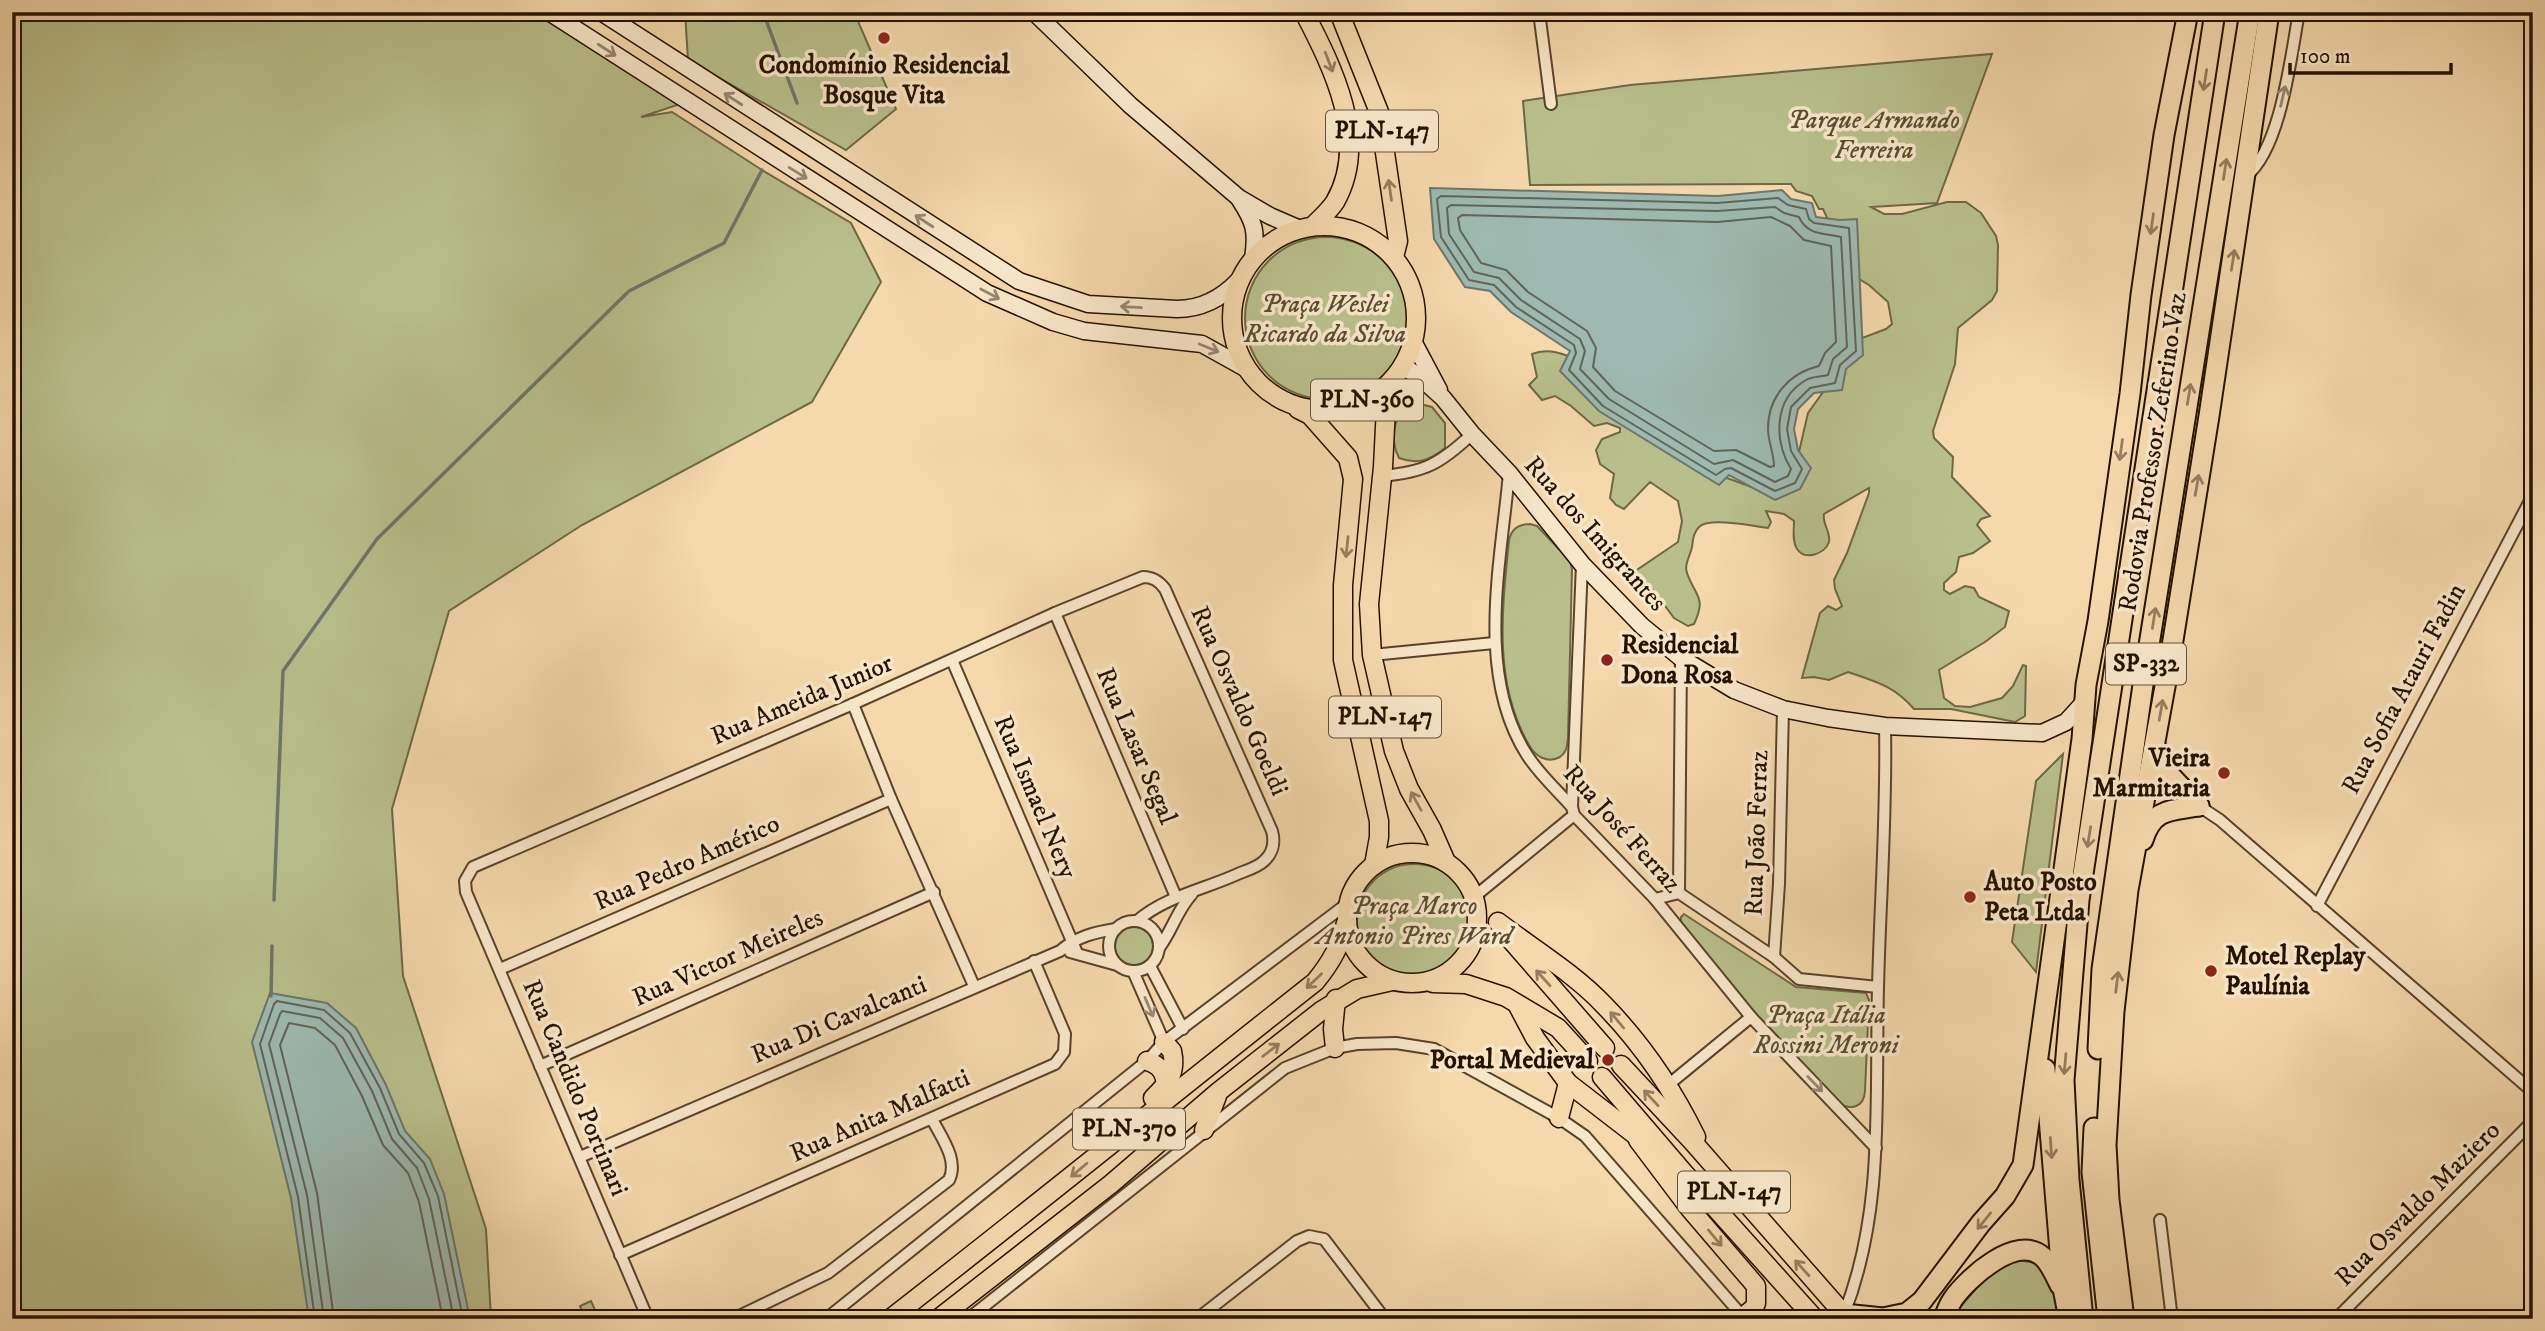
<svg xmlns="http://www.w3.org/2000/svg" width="2545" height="1331" viewBox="0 0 2545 1331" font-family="'IM FELL DW Pica',serif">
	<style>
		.green { fill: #b8bf8c; stroke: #6e6846; stroke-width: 2 }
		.water { fill: #9db9b1; stroke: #6d766a; stroke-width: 2 }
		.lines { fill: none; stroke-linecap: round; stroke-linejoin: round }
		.shore { stroke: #616558; stroke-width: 2 }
		.stream { stroke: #6d766a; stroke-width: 3.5 }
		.street-casing { stroke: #59432b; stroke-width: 14 }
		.secondary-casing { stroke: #251100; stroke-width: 19 }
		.primary-casing { stroke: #251100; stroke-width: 21 }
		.highway-casing { stroke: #251100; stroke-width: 23 }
		.street { stroke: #f8e6c9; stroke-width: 10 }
		.secondary { stroke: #f8e6c9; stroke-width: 16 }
		.primary { stroke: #f5d8ac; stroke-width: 18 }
		.highway { stroke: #f5d8ac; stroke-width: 19 }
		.oneway { stroke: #99866f }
		.oneway2 { stroke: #977e5f }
		.poi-dot { fill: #8f2418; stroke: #f8e6c9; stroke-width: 2.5 }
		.labels { text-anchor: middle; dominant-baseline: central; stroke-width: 7; stroke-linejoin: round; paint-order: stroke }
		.shield { fill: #f8e6c9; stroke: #64513c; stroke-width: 2 }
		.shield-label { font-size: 24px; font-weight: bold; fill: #251100 }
		.poi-label { font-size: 26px; font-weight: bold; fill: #251100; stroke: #f8e6c9; text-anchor: start }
		.park-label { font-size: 26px; font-style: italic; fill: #584e31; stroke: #f8e6c9 }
		.street-label { font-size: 26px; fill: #251100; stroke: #f8e6c9 }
	</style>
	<rect width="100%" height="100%" fill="#f5d8ac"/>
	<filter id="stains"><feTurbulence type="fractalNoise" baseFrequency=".00286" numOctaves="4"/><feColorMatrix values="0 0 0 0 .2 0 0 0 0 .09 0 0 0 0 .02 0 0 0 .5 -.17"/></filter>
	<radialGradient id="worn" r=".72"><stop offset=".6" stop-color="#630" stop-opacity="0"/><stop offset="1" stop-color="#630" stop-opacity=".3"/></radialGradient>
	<!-- green -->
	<g class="green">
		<path d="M12 12H549L686 102 641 117 672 112 762 170 851 223 881 282 812 402 582 525 449 611 392 809 403 976 486 1229 491 1319H12Z"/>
		<path d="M685 12H854L896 109 846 150 688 60Z"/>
		<path d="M1992 54 1937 203 1871 207 1884 214H1902L1947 202H1966L1981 213 1996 236 1998 245 1997 291 1992 300 1958 328 1955 364 1933 431 1934 438 1953 457 1952 477 1990 516 1981 519 1977 525 1990 541 1973 553 1959 557 1956 572 1944 583V590L1950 594 1965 586 1974 588 1979 597 2009 611 2005 627 1985 642 1939 670 1944 698 1955 706 1970 707 2002 698 2013 686 2023 665 2026 666 2025 716 2015 722 1951 709H1914C1894 686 1877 682 1848 672L1829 680 1814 677 1802 678 1820 613 1828 606 1836 610 1842 606 1835 589 1834 580 1847 553 1869 493V488L1824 514C1822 524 1831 532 1829 542 1825 554 1805 561 1797 549 1792 541 1794 530 1794 521L1784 514 1766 511 1771 522 1768 528C1753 526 1709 517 1699 527 1693 533 1693 540 1692 547 1690 557 1684 564 1687 573 1695 596 1707 597 1694 624L1688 626 1674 618 1654 591 1634 572 1678 542 1682 521 1678 501 1650 482 1624 509 1616 505 1610 498 1614 474 1600 464 1596 450 1602 439 1620 432V428L1607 423 1594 426 1571 406 1555 396 1542 400 1529 385 1537 377 1532 354C1544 349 1556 351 1568 356L1697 467 1765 492 1792 482 1808 413 1862 338 1886 329 1892 324 1888 302 1869 285 1854 276 1823 209H1819L1812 196 1796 191 1791 184 1530 185 1523 101 1630 85Z"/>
		<circle cx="1326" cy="318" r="81"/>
		<path d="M1416 403 1432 407 1445 423V448C1430 460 1418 465 1399 458 1389 439 1393 410 1416 403Z"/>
		<path d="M1530 524 1537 526 1570 561 1572 569 1568 738C1567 746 1567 752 1560 757 1547 764 1535 756 1529 745 1493 683 1502 609 1509 541 1511 529 1518 524 1530 524Z"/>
		<path d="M2063 754 2036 972 2012 942 2036 781Z"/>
		<circle cx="1414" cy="921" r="57"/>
		<path d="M1684 914 1796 987 1866 993 1869 1000 1865 1091C1864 1108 1850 1111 1838 1102L1749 1007 1681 924V917Z"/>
		<circle cx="1134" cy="946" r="19"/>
		<path d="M2017 1260 2041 1264 2068 1319H1950L1994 1268Z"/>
		<path d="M591 1301 599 1319H585L580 1306Z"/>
	</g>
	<!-- water -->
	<g class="water">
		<path d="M1430 188 1718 196 1782 190 1791 199 1812 203 1816 217 1840 220 1857 219 1863 355 1846 369 1842 390 1814 393 1798 409 1794 429 1798 450 1811 468 1800 489 1775 500 1729 475 1719 485 1599 411 1560 371 1570 351 1511 312 1490 291 1465 287 1434 239Z"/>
		<path d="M270 993 327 1003 356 1028 386 1085 405 1131 430 1159 444 1194 470 1319H309L291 1198 252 1042Z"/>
	</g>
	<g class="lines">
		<!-- shore -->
		<g class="shore">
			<path d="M1441 196 1717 203 1778 198 1788 205 1806 209 1809 219 1814 223 1849 228 1856 351 1840 365 1835 383 1810 388 1791 407 1787 429 1791 451 1802 469 1795 483 1775 491 1731 468 1725 469 1716 475 1603 406 1569 370 1576 353 1574 345 1516 307 1494 285 1469 280 1441 237 1437 199Z"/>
			<path d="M1451 205 1717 211 1775 207 1784 213 1799 217C1807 235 1823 233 1841 237L1847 347 1833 359 1828 375C1821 377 1812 376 1806 380 1773 399 1774 441 1791 469L1788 476 1775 482 1733 460 1714 464 1609 399 1580 369 1585 351 1580 339 1521 300 1499 278 1474 272 1449 234 1447 208Z"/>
			<path d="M1462 215 1717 222 1771 217 1790 226 1804 240 1831 246 1836 342 1825 353 1819 366C1789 373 1768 397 1768 429 1768 441 1774 454 1774 466L1770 467 1736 450 1714 451 1615 391 1593 367 1596 348 1587 331 1528 292 1506 270 1481 263 1460 230 1458 218Z"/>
			<path d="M315 1319 298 1197 260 1044 274 1004 277 1001 324 1010 350 1033 380 1088 399 1134 424 1163 438 1196 463 1319"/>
			<path d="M324 1319 307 1195 269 1044 280 1014 282 1011 320 1018 343 1038 372 1091 392 1139 417 1168 429 1199 454 1319"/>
			<path d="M334 1319 317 1193 280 1045 289 1023 315 1028 335 1045 362 1096 383 1145 408 1173 419 1202 443 1319"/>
		</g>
		<!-- stream -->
		<g class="stream">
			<path d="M763 12 797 103"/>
			<path d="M274 900 283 671 377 539 629 291 724 243 762 170"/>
			<path d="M271 996 272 946"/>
		</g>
		<!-- street casing -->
		<g class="street-casing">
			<g id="street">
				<path d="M1539 12 1551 104"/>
				<path d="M2246 176C2281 149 2291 55 2299 12"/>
				<path d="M1509 473C1501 563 1475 674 1527 755 1539 774 1557 790 1572 807L1574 815 1655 899 1751 1017 1876 1148"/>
				<path d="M1382 476C1425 472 1440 464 1472 434"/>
				<path d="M1055 613 1176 897"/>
				<path d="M1372 655 1494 643"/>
				<path d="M952 660 1077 953"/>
				<path d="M853 704 891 799 974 986"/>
				<path d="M2199 806 2220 820 2533 1092"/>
				<path d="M1572 807 1582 564"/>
				<path d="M1679 893 1774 957 1799 979 1878 987"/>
				<path d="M1474 897 1574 815"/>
				<path d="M1655 899 1679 893 1681 658"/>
				<path d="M2317 906 2533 495"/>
				<circle cx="1134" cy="946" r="25"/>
				<path d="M1159 948C1172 931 1177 910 1192 894"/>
				<path d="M1070 952 1117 965"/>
				<path d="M1774 957 1779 884 1783 709"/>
				<path d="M1150 966 1183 1029"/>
				<path d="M500 969 891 799"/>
				<path d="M1133 971 1164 1042"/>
				<path d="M540 1066 934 892"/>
				<path d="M1668 1085 1751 1017"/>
				<path d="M580 1157 1060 951C1076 937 1095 932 1116 929"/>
				<path d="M2160 1220 2172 1319"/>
				<path d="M620 1255 1055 1064 1064 1052 1065 1034 1034 961"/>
				<path d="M1844 1314C1885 1210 1875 1098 1878 988 1880 901 1887 813 1885 726"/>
				<path d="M648 1319 466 892 465 881 473 867 853 704 1055 613 1143 577C1153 577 1159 581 1165 589L1272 831C1275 842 1273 853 1264 861 1258 867 1248 870 1240 873 1206 889 1166 896 1137 921"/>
				<path d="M733 1319 828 1273 949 1180C959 1160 941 1137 932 1119"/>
				<path d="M826 1319 1147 1061 1164 1042 1348 903"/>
				<path d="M968 1319 1285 1068 1335 1048 1357 1044 1396 1043 1434 1049 1559 1118 1585 1136 1745 1319"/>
				<path d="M1197 1319 1297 1241 1309 1236 1324 1239 1385 1319"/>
				<path d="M2336 1319 2533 1121"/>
			</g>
		</g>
		<!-- secondary casing -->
		<g class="secondary-casing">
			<g id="secondary">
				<path d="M549 12 987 293 1053 322 1084 331 1202 344 1245 368"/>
				<path d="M601 12 1019 281 1088 304 1177 309C1202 309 1222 298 1239 280"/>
				<path d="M1034 12 1130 105 1239 198 1270 216 1300 229"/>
				<path d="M1240 200C1255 223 1257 232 1253 259"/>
				<path d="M1414 343 1439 390"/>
				<path d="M1403 366 1421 378 1443 398 1472 434 1509 473 1582 564 1642 626 1681 658 1734 690 1783 709 1828 718 1885 726 2042 733 2066 722 2085 701"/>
			</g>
		</g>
		<!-- primary casing -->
		<g class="primary-casing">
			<g id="primary">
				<path d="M1304 12C1333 68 1370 141 1335 202 1329 211 1320 219 1313 226"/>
				<path d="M1339 12 1379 112 1398 241 1394 257"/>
				<circle cx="1324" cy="318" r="92"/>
				<path d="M1387 387 1383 467 1369 604 1372 655 1394 751 1409 789 1432 830 1446 862"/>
				<path d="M1298 409 1310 415 1348 458 1353 479 1343 585V660L1379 821V837L1374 865"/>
				<circle cx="1412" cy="918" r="65"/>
				<path d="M1498 922C1532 948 1575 974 1604 1005 1642 1044 1672 1088 1696 1137"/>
				<path d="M1511 940 1605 1048"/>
				<path d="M1433 983 1466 984 1506 997 1558 1028 1588 1061"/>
				<path d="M1517 1004 1535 1038 1568 1083 1651 1147"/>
				<path d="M1335 1048 1333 1029 1336 999"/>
				<path d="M1147 1061C1160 1065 1165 1072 1166 1086"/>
				<path d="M1621 1065 1692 1141 1848 1319"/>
				<path d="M1602 1077 1685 1174 1815 1319"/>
				<path d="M1153 1098C1168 1084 1177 1072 1172 1051L1164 1042"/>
				<path d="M1559 1118 1568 1083"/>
				<path d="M1204 1130 1217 1096"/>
				<path d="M1638 1140 1690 1209 1756 1286V1303L1754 1308 1743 1317"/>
				<path d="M890 1319C1033 1208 1173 1094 1315 982 1330 964 1341 946 1346 923"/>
				<path d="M938 1319 1111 1184 1218 1092 1321 1011 1357 989 1392 981"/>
			</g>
		</g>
		<!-- highway casing -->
		<g class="highway-casing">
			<g id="highway">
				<path d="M2155 746 2166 771 2199 806"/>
				<path d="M2143 840C2153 808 2170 811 2199 806"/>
				<path d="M2098 1049 2102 969 2146 664 2250 12"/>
				<path d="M2045 1069 2063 1288 2069 1319"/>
				<path d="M2094 1128 2092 1172 2108 1319"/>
				<path d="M1844 1314 1883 1318 1907 1313 1922 1301 1981 1223 2005 1196 2023 1165 2082 739 2086 685 2098 621 2130 394 2141 295 2164 135 2188 12"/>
				<path d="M1944 1319C1946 1312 1949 1305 1953 1299 1968 1278 2017 1233 2043 1257 2050 1263 2056 1277 2060 1285"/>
				<path d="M2083 1319 2069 1180 2064 1080 2079 900 2215 12"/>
				<path d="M2124 1319 2109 1200 2106 1145 2114 1011 2128 890 2170 659 2209 416 2269 12"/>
			</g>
		</g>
		<!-- street -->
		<use href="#street" class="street"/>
		<!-- secondary -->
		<use href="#secondary" class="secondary"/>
		<!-- primary -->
		<use href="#primary" class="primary"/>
		<!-- highway -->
		<use href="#highway" class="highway"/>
	</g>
	<!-- one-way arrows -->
	<defs><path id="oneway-shaft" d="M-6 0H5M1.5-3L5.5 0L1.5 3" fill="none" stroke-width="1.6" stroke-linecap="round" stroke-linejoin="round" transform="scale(1.75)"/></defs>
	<g class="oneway">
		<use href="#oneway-shaft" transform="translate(607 50) rotate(33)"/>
		<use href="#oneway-shaft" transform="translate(2283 96) rotate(-77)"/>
		<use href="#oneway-shaft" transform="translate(733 99) rotate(-147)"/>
		<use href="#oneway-shaft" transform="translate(798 173) rotate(32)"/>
		<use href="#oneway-shaft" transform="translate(924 221) rotate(-147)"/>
		<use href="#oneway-shaft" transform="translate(990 294) rotate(28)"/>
		<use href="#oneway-shaft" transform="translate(1131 307) rotate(-177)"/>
		<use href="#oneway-shaft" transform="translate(1209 348) rotate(22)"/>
		<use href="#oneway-shaft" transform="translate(1149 1007) rotate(67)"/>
		<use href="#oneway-shaft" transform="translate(1815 1084) rotate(46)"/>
	</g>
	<g class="oneway2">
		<use href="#oneway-shaft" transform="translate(1329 62) rotate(69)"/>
		<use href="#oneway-shaft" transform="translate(2205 80) rotate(99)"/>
		<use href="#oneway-shaft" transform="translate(2225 169) rotate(-81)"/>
		<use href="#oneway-shaft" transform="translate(1390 190) rotate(-98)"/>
		<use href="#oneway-shaft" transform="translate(2152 224) rotate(98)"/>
		<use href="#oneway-shaft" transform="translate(2233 260) rotate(-81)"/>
		<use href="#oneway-shaft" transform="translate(2189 394) rotate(-81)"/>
		<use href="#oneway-shaft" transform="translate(2121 450) rotate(98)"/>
		<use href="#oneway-shaft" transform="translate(2197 485) rotate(-80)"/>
		<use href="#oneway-shaft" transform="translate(1347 547) rotate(96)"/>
		<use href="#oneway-shaft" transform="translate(2154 618) rotate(-81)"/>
		<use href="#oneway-shaft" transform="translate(2161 710) rotate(-80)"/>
		<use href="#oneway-shaft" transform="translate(1416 801) rotate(-119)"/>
		<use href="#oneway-shaft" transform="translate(2089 837) rotate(99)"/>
		<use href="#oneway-shaft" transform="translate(1543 978) rotate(-132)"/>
		<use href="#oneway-shaft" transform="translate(1314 981) rotate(136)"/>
		<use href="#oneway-shaft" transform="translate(2117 982) rotate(-83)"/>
		<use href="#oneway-shaft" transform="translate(1617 1020) rotate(-130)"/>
		<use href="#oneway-shaft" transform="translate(1271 1050) rotate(-38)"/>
		<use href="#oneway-shaft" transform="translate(2065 1064) rotate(95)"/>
		<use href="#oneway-shaft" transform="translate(1651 1098) rotate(-133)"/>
		<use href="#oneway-shaft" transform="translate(2051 1148) rotate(86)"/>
		<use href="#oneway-shaft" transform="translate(1079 1170) rotate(140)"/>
		<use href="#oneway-shaft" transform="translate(1984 1221) rotate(129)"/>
		<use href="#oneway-shaft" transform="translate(1715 1238) rotate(50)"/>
		<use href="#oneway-shaft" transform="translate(1802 1268) rotate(-132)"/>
	</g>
	<!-- markers -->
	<g class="poi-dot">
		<circle cx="884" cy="38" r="7"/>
		<circle cx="1607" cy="660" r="7"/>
		<circle cx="2224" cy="773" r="7"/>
		<circle cx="1970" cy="897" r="7"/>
		<circle cx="2211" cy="971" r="7"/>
		<circle cx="1608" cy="1060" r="7"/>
	</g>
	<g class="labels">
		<!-- shield labels -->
		<g class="shield">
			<rect x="1326" y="110.5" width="112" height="41" rx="5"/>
			<rect x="1311" y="379.5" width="112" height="41" rx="5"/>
			<rect x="2106" y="643.5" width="80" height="41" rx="5"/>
			<rect x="1329" y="696.5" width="112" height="41" rx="5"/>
			<rect x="1073" y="1108.5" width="112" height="41" rx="5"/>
			<rect x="1678" y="1171.5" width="112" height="41" rx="5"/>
		</g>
		<g class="shield-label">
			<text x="1382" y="131">PLN-147</text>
			<text x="1367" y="400">PLN-360</text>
			<text x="2146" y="664">SP-332</text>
			<text x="1385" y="717">PLN-147</text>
			<text x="1129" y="1129">PLN-370</text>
			<text x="1734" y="1192">PLN-147</text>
		</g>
		<!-- poi labels -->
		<g class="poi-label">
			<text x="884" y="65" text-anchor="middle">Condomínio Residencial<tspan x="884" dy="30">Bosque Vita</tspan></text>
			<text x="1621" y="645">Residencial<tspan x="1621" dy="30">Dona Rosa</tspan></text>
			<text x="2210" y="758" text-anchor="end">Vieira<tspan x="2210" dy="30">Marmitaria</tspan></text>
			<text x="1984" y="882">Auto Posto<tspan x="1984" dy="30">Peta Ltda</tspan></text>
			<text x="2225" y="956">Motel Replay<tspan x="2225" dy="30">Paulínia</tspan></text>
			<text x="1594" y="1060" text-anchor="end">Portal Medieval</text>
		</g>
		<!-- park labels -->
		<g class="park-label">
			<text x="1874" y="120">Parque Armando<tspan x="1874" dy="30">Ferreira</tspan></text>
			<text x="1325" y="304">Praça Weslei<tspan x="1325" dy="30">Ricardo da Silva</tspan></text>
			<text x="1414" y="906">Praça Marco<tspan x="1414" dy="30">Antonio Pires Ward</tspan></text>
			<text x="1826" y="1015">Praça Itália<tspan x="1826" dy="30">Rossini Meroni</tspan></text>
		</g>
		<!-- street labels -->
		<g class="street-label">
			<text transform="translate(2153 452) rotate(-81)">Rodovia Professor Zeferino Vaz</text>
			<text transform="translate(1595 534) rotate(48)">Rua dos Imigrantes</text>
			<text transform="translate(2404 689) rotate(-62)">Rua Sofia Atauri Fadin</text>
			<text transform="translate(802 700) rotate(-23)">Rua Ameida Junior</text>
			<text transform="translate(1239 701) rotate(66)">Rua Osvaldo Goeldi</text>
			<text transform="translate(1136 746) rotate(67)">Rua Lasar Segal</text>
			<text transform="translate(1035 797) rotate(67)">Rua Ismael Nery</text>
			<text transform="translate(1622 829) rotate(48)">Rua José Ferraz</text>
			<text transform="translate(1757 833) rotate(-88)">Rua João Ferraz</text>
			<text transform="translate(687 863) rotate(-24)">Rua Pedro Américo</text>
			<text transform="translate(728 958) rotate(-24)">Rua Victor Meireles</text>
			<text transform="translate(839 1020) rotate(-23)">Rua Di Cavalcanti</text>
			<text transform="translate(575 1088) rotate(67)">Rua Candido Portinari</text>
			<text transform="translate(880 1116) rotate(-24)">Rua Anita Malfatti</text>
			<text transform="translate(2418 1204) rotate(-45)">Rua Osvaldo Maziero</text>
		</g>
	</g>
	<!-- margin -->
	<rect width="2545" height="1331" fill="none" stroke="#f5d8ac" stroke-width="42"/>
	<rect x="14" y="14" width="2517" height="1303" fill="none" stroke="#251100" stroke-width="3.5"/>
	<rect x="21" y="21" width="2503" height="1289" fill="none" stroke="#251100" stroke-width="2"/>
	<!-- scale -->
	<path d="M2290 63v10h161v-10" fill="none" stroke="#251100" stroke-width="3.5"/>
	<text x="2300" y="63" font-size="21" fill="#251100" stroke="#f8e6c9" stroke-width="5" paint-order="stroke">100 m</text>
	<rect width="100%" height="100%" filter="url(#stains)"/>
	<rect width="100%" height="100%" fill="url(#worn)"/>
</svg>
